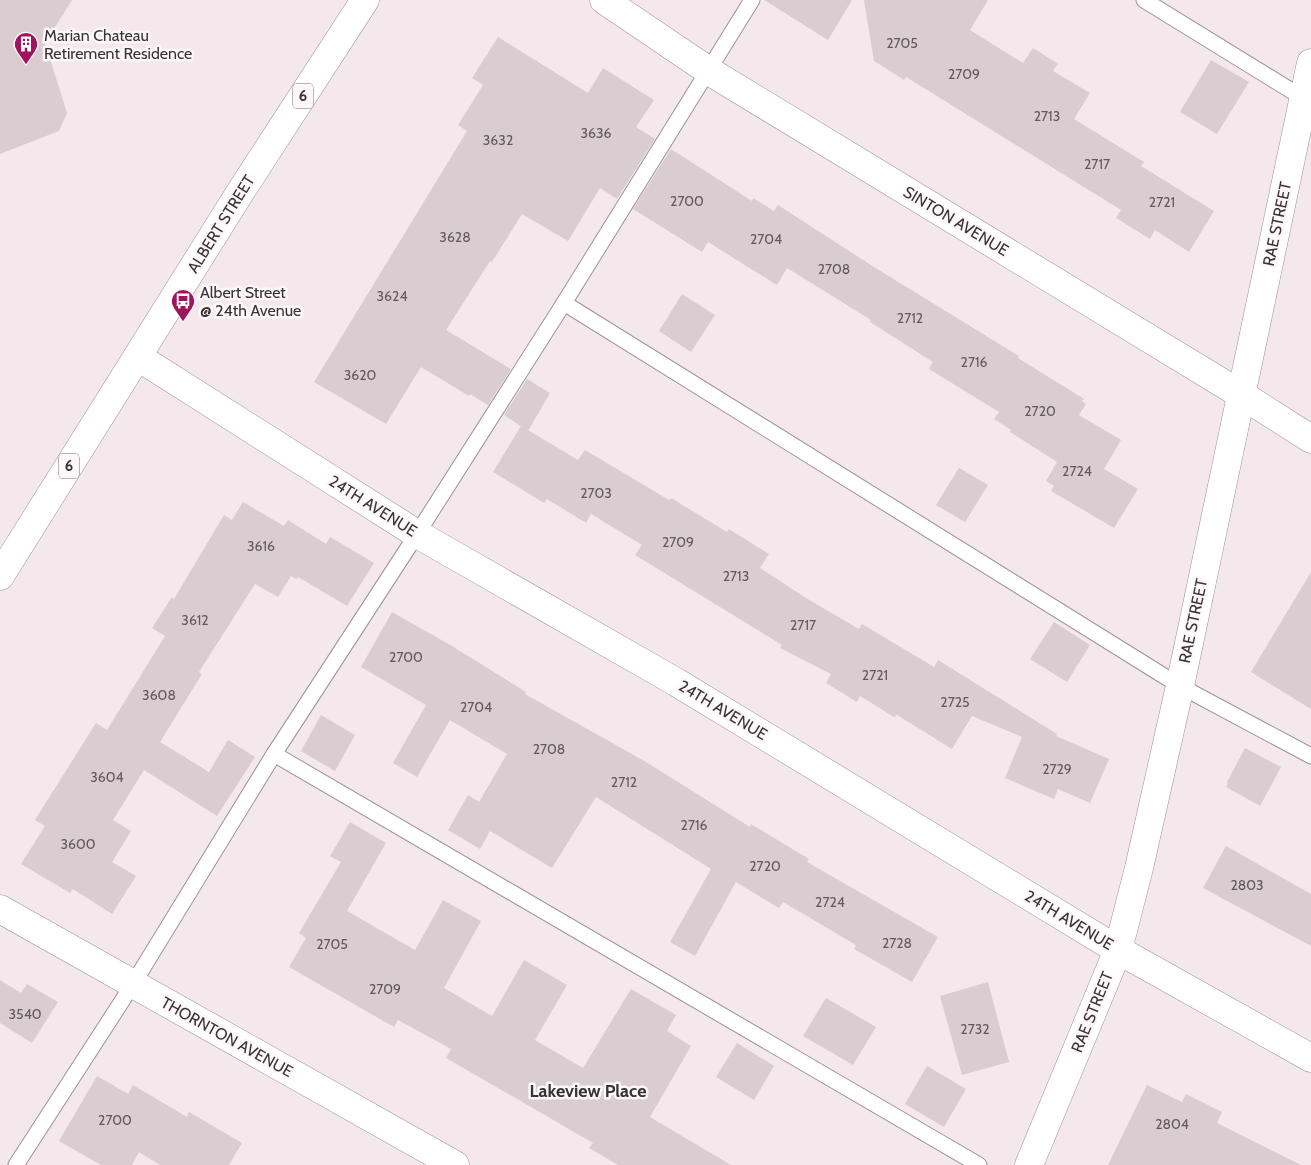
<svg xmlns="http://www.w3.org/2000/svg" width="1311" height="1165" viewBox="0 0 1311 1165" font-family="Cabin,sans-serif">
	<style>
		.building { fill: #d9cdd1 }
		.lines { fill: none; stroke-linecap: round; stroke-linejoin: round }
		.service-casing { stroke: #9d9296; stroke-width: 17 }
		.minor-casing { stroke: #9d9296; stroke-width: 29 }
		.tertiary-casing { stroke: #9d9296; stroke-width: 29 }
		.primary-casing { stroke: #9d9296; stroke-width: 29 }
		.service { stroke: #fff; stroke-width: 15 }
		.minor { stroke: #fff; stroke-width: 28 }
		.tertiary { stroke: #fff; stroke-width: 28 }
		.primary { stroke: #fff; stroke-width: 28 }
		.labels { text-anchor: middle; dominant-baseline: central; stroke-width: 5; stroke-linejoin: round; paint-order: stroke }
		.number-label { font-size: 14px; fill: #605a5c }
		.shield { fill: #fef7f9; stroke: #736e70; stroke-width: 1 }
		.shield-label { font-size: 15px; font-weight: bold; fill: #383335 }
		.poi-label { font-size: 16px; fill: #383335; stroke: #fef7f9; text-anchor: start }
		.street-label { font-size: 16px; fill: #383335; stroke: #fef7f9 }
		.neighbourhood-label { font-size: 18px; font-weight: bold; fill: #383335; stroke: #fef7f9 }
	</style>
	<rect width="100%" height="100%" fill="#f4e8ec"/>
	<!-- building -->
	<g class="building">
		<path d="M0 0H72L45 43 67 113 59 131 0 154Z"/>
		<path d="M764 0H852L828 40Z"/>
		<path d="M864 0H988L970 30 1023 63 1033 48 1058 64 1053 71 1090 93 1074 119 1144 162 1141 166 1214 211 1189 252 1155 230 1150 239 1116 218 1121 210 906 77 904 80 879 64 874 61Z"/>
		<path d="M498 37 588 93 603 68 654 100 636 127 655 139 617 199 600 188 568 241 522 214 492 262 490 261 446 330 511 369 488 405 470 394 469 396 421 367 386 424 314 382 467 131 458 125 483 85 472 78Z"/>
		<path d="M1211 60 1249 82 1217 134 1180 112Z"/>
		<path d="M671 149 752 201 753 198 774 211 778 205 874 267 1019 356 1018 358 1084 399 1082 401 1086 404 1079 415 1121 440 1104 469 1138 489 1114 528 1051 491 1054 486 1046 481 1057 462 1010 432 1011 430 994 419 999 412 929 369 933 362 870 322 871 320 787 268 777 285 708 242 702 252 633 209Z"/>
		<path d="M682 294 715 315 691 352 659 331Z"/>
		<path d="M527 379 550 393 528 431 504 415Z"/>
		<path d="M521 426 578 460 585 450 669 500 671 498 727 532 729 529 769 554 760 568 806 598 859 629 862 624 934 667 938 660 1057 734 1056 736 1109 759 1090 803 1058 789 1054 799 1005 778 1022 737 972 716 952 749 897 715 894 717 860 696 857 702 826 683 831 674 780 648 782 645 635 555 642 545 591 514 586 523 547 499 544 503 493 472Z"/>
		<path d="M959 468 988 485 965 522 936 505Z"/>
		<path d="M243 502 284 526 288 520 326 544 330 537 374 563 347 606 298 577 296 579 291 576 278 597 255 584 199 672 202 674 160 742 209 772 228 740 255 757 217 816 144 770 113 820 131 831 112 862 136 876 112 914 73 889 70 893 21 864 45 826 35 820 96 723 107 730 165 636 152 628 172 597 174 599 224 515 232 520Z"/>
		<path d="M1311 572V709L1251 672Z"/>
		<path d="M392 612 452 646 526 692 525 694 646 762 750 827 751 824 809 859 807 862 938 937 912 982 854 949 856 945 783 902 779 908 736 882 695 956 670 942 711 869 596 797 552 868 490 831 480 849 448 830 468 795 479 802 507 754 450 720 417 777 393 763 426 705 361 667Z"/>
		<path d="M1054 622 1090 645 1067 682 1030 659Z"/>
		<path d="M321 715 355 735 335 771 301 751Z"/>
		<path d="M1245 748 1281 767 1260 806 1226 787 1228 783 1227 782Z"/>
		<path d="M350 822 386 843 347 911 415 950 443 900 481 921 444 988 492 1016 524 960 567 985 535 1040 583 1068 631 989 676 1015 667 1031 691 1046 650 1117 731 1165H618L589 1148 593 1143 446 1058 451 1049 398 1020 394 1027 289 967 306 938 299 933 341 862 330 856Z"/>
		<path d="M1226 846 1311 894V946L1203 888Z"/>
		<path d="M0 980 21 993 27 984 58 1002 32 1043 0 1023Z"/>
		<path d="M988 982 1009 1062 962 1075 940 996Z"/>
		<path d="M826 998 876 1027 853 1065 803 1036Z"/>
		<path d="M737 1043 774 1066 754 1100 716 1077Z"/>
		<path d="M927 1066 966 1089 944 1127 905 1104Z"/>
		<path d="M97 1076 128 1094 133 1085 187 1117 189 1112 242 1143 229 1165H160L139 1152 132 1165H101L59 1141Z"/>
		<path d="M1147 1085 1182 1102 1186 1094 1222 1112 1217 1123 1301 1165H1108Z"/>
	</g>
	<g class="lines">
		<!-- service casing -->
		<g class="service-casing">
			<g id="service">
				<path d="M1144 0 1308 101"/>
				<path d="M564 303 1180 686 1311 756"/>
				<path d="M274 754 979 1165"/>
				<path d="M16 1165 133 984 274 754 417 534 564 303 752 0"/>
			</g>
		</g>
		<!-- minor casing -->
		<g class="minor-casing">
			<g id="minor">
				<path d="M604 0 709 71 1242 395 1311 439"/>
				<path d="M138 357 417 534 676 682 1118 950 1311 1058"/>
				<path d="M0 909 455 1165"/>
			</g>
		</g>
		<!-- tertiary casing -->
		<g class="tertiary-casing">
			<path id="tertiary" d="M1029 1165 1118 950 1139 868 1180 686 1311 63"/>
		</g>
		<!-- primary casing -->
		<g class="primary-casing">
			<path id="primary" d="M0 576 241 191 365 0"/>
		</g>
		<!-- service -->
		<use href="#service" class="service"/>
		<!-- minor -->
		<use href="#minor" class="minor"/>
		<!-- tertiary -->
		<use href="#tertiary" class="tertiary"/>
		<!-- primary -->
		<use href="#primary" class="primary"/>
	</g>
	<!-- icons -->
	<defs>
		<g id="building-pin" transform="scale(1.25)"><path d="M0 17L-7.5 6A9.5 9.5 0 1 1 7.5 6Z" fill="#a0145e" stroke="#fef7f9"/><path d="M-4-6H4V6H1V3H-1V6H-4ZM-2.5-4.3h1.7v1.8h-1.7ZM.8-4.3h1.7v1.8H.8ZM-2.5-1h1.7V.8h-1.7ZM.8-1h1.7V.8H.8Z" fill="#fff"/></g>
		<g id="bus-pin" transform="scale(1.25)"><path d="M0 17L-7.5 6A9.5 9.5 0 1 1 7.5 6Z" fill="#a0145e" stroke="#fef7f9"/><path d="M-5-6H5V4H4V6H2V4H-2V6H-4V4H-5ZM-3.5-4V0h7V-4ZM-3.5 1.2v1.5H-2V1.2ZM2 1.2v1.5H3.5V1.2Z" fill="#fff"/></g>
	</defs>
	<g fill-rule="evenodd">
		<use href="#building-pin" x="26" y="44"/>
		<use href="#bus-pin" x="183" y="301"/>
	</g>
	<g class="labels">
		<!-- number labels -->
		<g class="number-label">
			<text x="902" y="43">2705</text>
			<text x="964" y="74">2709</text>
			<text x="1047" y="116">2713</text>
			<text x="596" y="133">3636</text>
			<text x="498" y="140">3632</text>
			<text x="1097" y="164">2717</text>
			<text x="687" y="201">2700</text>
			<text x="1162" y="202">2721</text>
			<text x="455" y="237">3628</text>
			<text x="766" y="239">2704</text>
			<text x="834" y="269">2708</text>
			<text x="392" y="296">3624</text>
			<text x="910" y="318">2712</text>
			<text x="974" y="362">2716</text>
			<text x="360" y="375">3620</text>
			<text x="1040" y="411">2720</text>
			<text x="1077" y="471">2724</text>
			<text x="596" y="493">2703</text>
			<text x="678" y="542">2709</text>
			<text x="261" y="546">3616</text>
			<text x="736" y="576">2713</text>
			<text x="195" y="620">3612</text>
			<text x="803" y="625">2717</text>
			<text x="406" y="657">2700</text>
			<text x="875" y="675">2721</text>
			<text x="159" y="695">3608</text>
			<text x="955" y="702">2725</text>
			<text x="476" y="707">2704</text>
			<text x="549" y="749">2708</text>
			<text x="1057" y="769">2729</text>
			<text x="107" y="777">3604</text>
			<text x="624" y="782">2712</text>
			<text x="694" y="825">2716</text>
			<text x="78" y="844">3600</text>
			<text x="765" y="866">2720</text>
			<text x="1247" y="885">2803</text>
			<text x="830" y="902">2724</text>
			<text x="897" y="943">2728</text>
			<text x="332" y="944">2705</text>
			<text x="385" y="989">2709</text>
			<text x="25" y="1014">3540</text>
			<text x="975" y="1029">2732</text>
			<text x="115" y="1120">2700</text>
			<text x="1172" y="1124">2804</text>
		</g>
		<!-- shield labels -->
		<g class="shield">
			<rect x="293" y="83.5" width="20" height="25" rx="4"/>
			<rect x="59" y="453.5" width="20" height="25" rx="4"/>
		</g>
		<g class="shield-label">
			<text x="303" y="96">6</text>
			<text x="69" y="466">6</text>
		</g>
		<!-- poi labels -->
		<g class="poi-label">
			<text x="44" y="35">Marian Chateau<tspan x="44" dy="18">Retirement Residence</tspan></text>
			<text x="200" y="292">Albert Street<tspan x="200" dy="18">@ 24th Avenue</tspan></text>
		</g>
		<!-- street labels -->
		<g class="street-label">
			<text transform="translate(956 221) rotate(31)">SINTON AVENUE</text>
			<text transform="translate(221 224) rotate(-58)">ALBERT STREET</text>
			<text transform="translate(1277 224) rotate(-78)">RAE STREET</text>
			<text transform="translate(373 506) rotate(32)">24TH AVENUE</text>
			<text transform="translate(1193 621) rotate(-78)">RAE STREET</text>
			<text transform="translate(723 710) rotate(31)">24TH AVENUE</text>
			<text transform="translate(1069 920) rotate(31)">24TH AVENUE</text>
			<text transform="translate(1092 1012) rotate(-68)">RAE STREET</text>
			<text transform="translate(227 1037) rotate(29)">THORNTON AVENUE</text>
		</g>
		<!-- neighbourhood labels -->
		<g class="neighbourhood-label">
			<text x="588" y="1091">Lakeview Place</text>
		</g>
	</g>
</svg>
